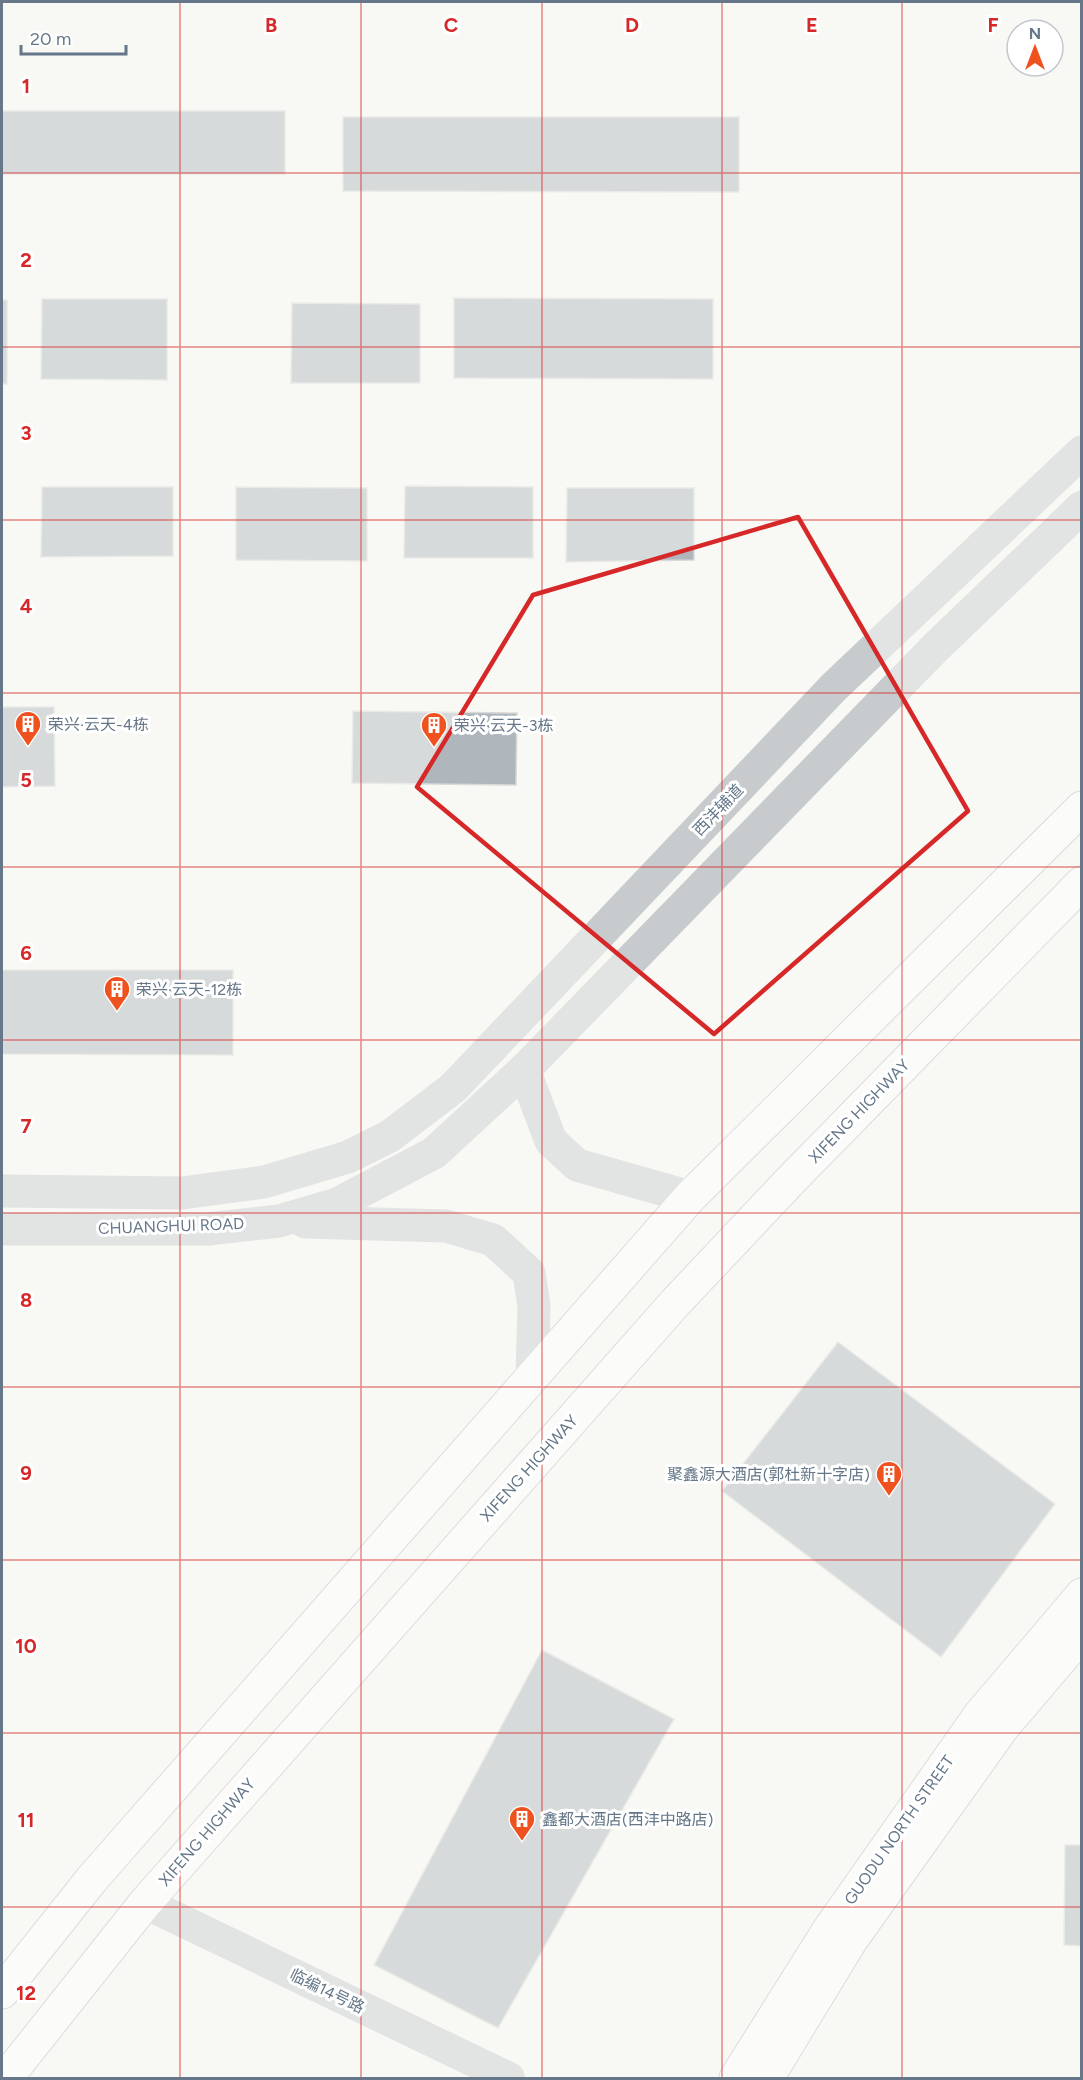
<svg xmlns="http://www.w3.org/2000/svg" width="1083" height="2080" viewBox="0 0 1083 2080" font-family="Figtree,'Noto Sans SC',sans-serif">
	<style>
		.building { fill: #afb7bd; stroke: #d9d9d7; stroke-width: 1.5 }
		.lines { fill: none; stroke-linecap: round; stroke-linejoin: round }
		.secondary-casing { stroke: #b9bec3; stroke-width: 35 }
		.trunk-casing { stroke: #b9bdc0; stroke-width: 35 }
		.minor { stroke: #c7cbce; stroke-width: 32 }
		.tertiary { stroke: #c7cbce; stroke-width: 33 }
		.secondary { stroke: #fff; stroke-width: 33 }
		.trunk { stroke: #fff; stroke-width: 33 }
		.marked { fill: none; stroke: #d62828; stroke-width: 4.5; stroke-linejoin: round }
		.grid { fill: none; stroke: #d62828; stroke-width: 1.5; stroke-opacity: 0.55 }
		.labels { text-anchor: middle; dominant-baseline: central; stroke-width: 6; stroke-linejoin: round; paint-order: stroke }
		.poi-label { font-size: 16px; fill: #657788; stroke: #fff; text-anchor: start }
		.street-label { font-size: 16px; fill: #657788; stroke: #fff }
		.grid-label { font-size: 20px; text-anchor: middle; font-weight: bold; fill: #d62828; stroke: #fff; stroke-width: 6; stroke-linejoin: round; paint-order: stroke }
	</style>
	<rect width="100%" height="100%" fill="#f8f8f4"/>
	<!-- building -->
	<g class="building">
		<rect x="2" y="111" width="283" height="63"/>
		<path d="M343 117H739V192L343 191Z"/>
		<path d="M454 298 713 299V379L454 378Z"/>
		<path d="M42 299H167V380L41 379Z"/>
		<rect x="2" y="300" width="5" height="84"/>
		<path d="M292 303 420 304V383H291Z"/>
		<path d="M405 486 533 487V558H404Z"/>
		<path d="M42 487H173V556L41 557Z"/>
		<path d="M236 487 367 488V561L236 560Z"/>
		<path d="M567 488H694V560L566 562Z"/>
		<path d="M2 707H54L55 786 2 787Z"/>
		<path d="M353 711 517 713 516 785 352 783Z"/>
		<path d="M2 970H233V1055L2 1054Z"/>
		<path d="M838 1342 1055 1504 941 1657 722 1491Z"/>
		<path d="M542 1650 674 1719 498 2028 374 1965Z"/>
		<path d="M1065 1845H1082V1946L1064 1945Z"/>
	</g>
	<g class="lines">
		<!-- secondary casing -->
		<g class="secondary-casing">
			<g id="secondary">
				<path d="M736 2078 829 1930 980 1715 1082 1595"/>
				<path d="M767 2078 851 1940 1002 1728 1082 1634"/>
			</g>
		</g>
		<!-- trunk casing -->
		<g class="trunk-casing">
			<g id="trunk">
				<path d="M2 1992 92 1879 690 1197 1082 808"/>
				<path d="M6 2078 145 1903 675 1303 791 1180 1082 883"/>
			</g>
		</g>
		<!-- minor -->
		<path class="minor" d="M145 1903 509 2078"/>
		<!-- tertiary -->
		<g class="tertiary">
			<path d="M524 1070 551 1141 577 1165 690 1197"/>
			<path d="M2 1191 182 1193 264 1182 348 1157 390 1136 453 1088 834 687 1082 452"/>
			<path d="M305 1222 446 1226 493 1240 529 1273 534 1306 532 1376"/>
			<path d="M2 1229H208L279 1221 337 1204 434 1153 524 1070 935 648 1082 507"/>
		</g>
		<!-- secondary -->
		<use href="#secondary" class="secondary"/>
		<!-- trunk -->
		<use href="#trunk" class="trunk"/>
	</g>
	<!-- marked area -->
	<path d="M0 0H1083V2080H0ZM798 517 968 811 714 1034 417 787 533 595Z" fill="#f8f8f4" fill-opacity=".55" fill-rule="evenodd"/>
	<path class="marked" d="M798 517 968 811 714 1034 417 787 533 595Z"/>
	<!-- grid -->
	<path class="grid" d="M180 2V2078M361 2V2078M542 2V2078M722 2V2078M902 2V2078M2 173H1082M2 347H1082M2 520H1082M2 693H1082M2 867H1082M2 1040H1082M2 1213H1082M2 1387H1082M2 1560H1082M2 1733H1082M2 1907H1082"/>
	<!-- icons -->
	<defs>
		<g id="building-pin" transform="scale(1.35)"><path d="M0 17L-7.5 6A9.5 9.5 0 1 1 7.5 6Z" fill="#ef521e" stroke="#fff"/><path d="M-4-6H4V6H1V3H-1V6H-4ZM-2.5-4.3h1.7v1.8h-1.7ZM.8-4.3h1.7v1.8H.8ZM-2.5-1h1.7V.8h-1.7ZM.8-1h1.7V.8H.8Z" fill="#fff"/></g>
	</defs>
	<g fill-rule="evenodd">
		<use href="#building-pin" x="28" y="724"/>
		<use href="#building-pin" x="434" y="725"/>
		<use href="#building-pin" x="117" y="989"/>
		<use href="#building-pin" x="889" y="1474"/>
		<use href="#building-pin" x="522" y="1819"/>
	</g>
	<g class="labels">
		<!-- poi labels -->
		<g class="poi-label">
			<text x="48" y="724">荣兴·云天-4栋</text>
			<text x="454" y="725">荣兴·云天-3栋</text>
			<text x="136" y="989">荣兴·云天-12栋</text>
			<text x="870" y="1474" text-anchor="end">聚鑫源大酒店(郭杜新十字店)</text>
			<text x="542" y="1819">鑫都大酒店(西沣中路店)</text>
		</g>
		<!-- street labels -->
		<g class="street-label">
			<text transform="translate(718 810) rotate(-46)">西沣辅道</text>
			<text transform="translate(859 1111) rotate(-46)">XIFENG HIGHWAY</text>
			<text transform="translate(171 1226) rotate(-2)">CHUANGHUI ROAD</text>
			<text transform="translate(529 1468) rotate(-48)">XIFENG HIGHWAY</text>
			<text transform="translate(899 1830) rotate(-55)">GUODU NORTH STREET</text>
			<text transform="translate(207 1832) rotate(-49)">XIFENG HIGHWAY</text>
			<text transform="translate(327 1991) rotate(26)">临编14号路</text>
		</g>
	</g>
	<g class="grid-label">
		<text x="271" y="32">B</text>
		<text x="451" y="32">C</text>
		<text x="632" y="32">D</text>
		<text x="812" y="32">E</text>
		<text x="993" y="32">F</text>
		<text x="26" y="93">1</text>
		<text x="26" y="267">2</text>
		<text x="26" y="440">3</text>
		<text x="26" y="613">4</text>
		<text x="26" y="787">5</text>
		<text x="26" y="960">6</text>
		<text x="26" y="1133">7</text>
		<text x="26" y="1307">8</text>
		<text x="26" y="1480">9</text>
		<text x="26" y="1653">10</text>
		<text x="26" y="1827">11</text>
		<text x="26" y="2000">12</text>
	</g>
	<!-- border -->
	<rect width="1083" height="2080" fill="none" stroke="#657788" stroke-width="6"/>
	<!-- north arrow -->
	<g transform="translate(1035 48)"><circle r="28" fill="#ffffff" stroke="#c1c9cf" stroke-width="1.5"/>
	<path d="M0-4.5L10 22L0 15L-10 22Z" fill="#ef521e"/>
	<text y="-9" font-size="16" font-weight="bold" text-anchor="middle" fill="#657788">N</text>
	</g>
	<!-- scale -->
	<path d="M21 45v9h105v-9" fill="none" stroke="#657788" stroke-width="3"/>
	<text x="30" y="45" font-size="18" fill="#657788" stroke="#ffffff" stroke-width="4.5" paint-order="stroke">20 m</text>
</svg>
